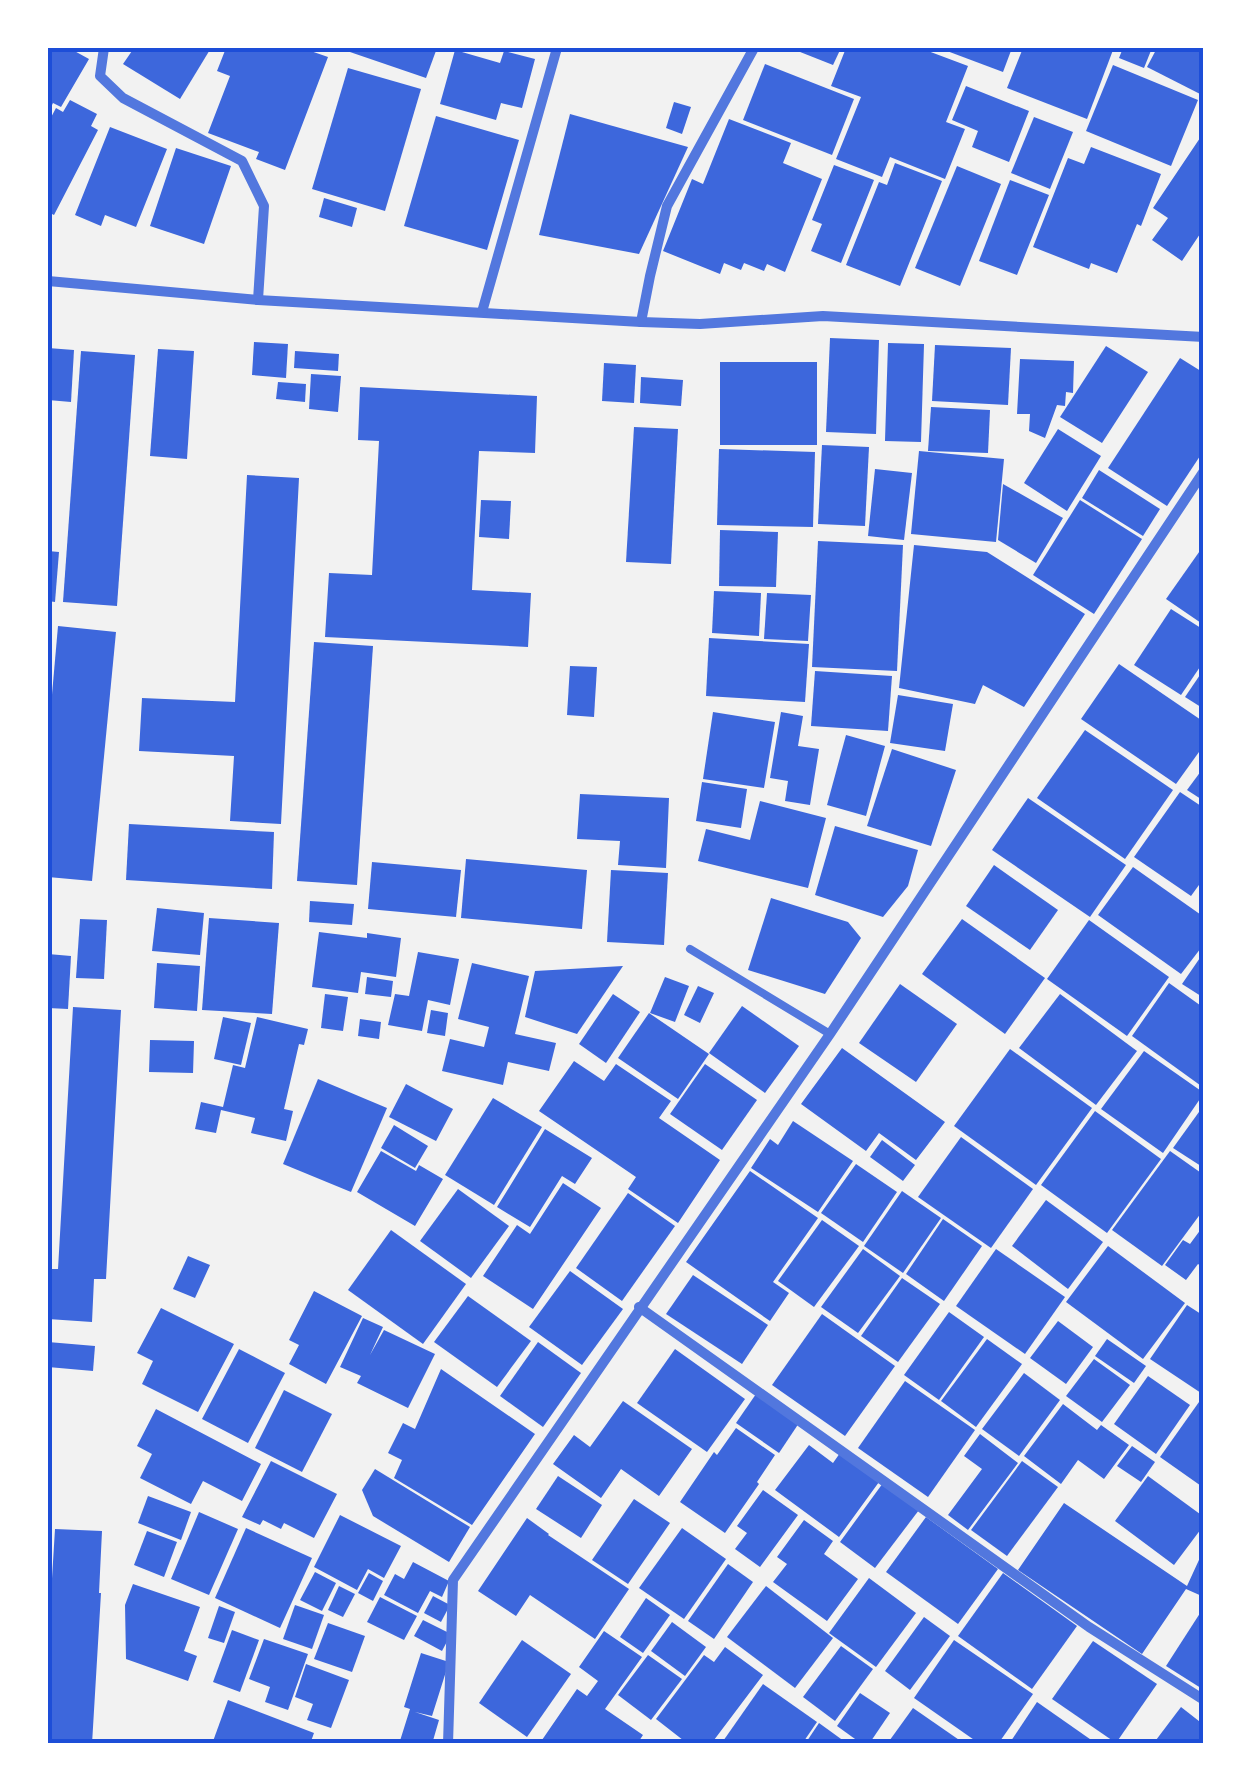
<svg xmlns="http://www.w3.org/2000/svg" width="1251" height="1791" viewBox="0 0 1251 1791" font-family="Signika,sans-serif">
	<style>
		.building { fill: #3d67dc }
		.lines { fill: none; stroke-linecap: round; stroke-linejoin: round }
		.service { stroke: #5277de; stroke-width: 8 }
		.minor { stroke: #5277de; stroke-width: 10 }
		.neatline { fill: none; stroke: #1d4ed8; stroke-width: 4 }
	</style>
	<rect width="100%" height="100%" fill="#f2f2f2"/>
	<!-- building -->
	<g class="building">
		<path d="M48 48H69L89 59 61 107 53 103 48 113Z"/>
		<path d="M134 48H211L180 99 123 64Z"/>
		<path d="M226 48H302L328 57 285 170 256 159 259 152 208 133 230 76 217 71Z"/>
		<path d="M348 48H437L426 78 347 51Z"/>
		<path d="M790 48H841L833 65Z"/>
		<path d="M846 48H920L968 66 946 122 965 129 945 179 890 157 882 177 836 159 861 97 831 86Z"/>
		<path d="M939 48H1012L1003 72Z"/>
		<path d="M1023 48H1107L1113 50 1087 119 1007 88Z"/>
		<path d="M1123 48H1152L1144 68 1119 58Z"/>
		<path d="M1157 48H1204V96L1147 67Z"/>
		<path d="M455 50 500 63 504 51 535 59 522 108 501 103 496 120 440 104Z"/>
		<path d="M765 64 854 99 832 155 743 120Z"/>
		<path d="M1113 65 1198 100 1171 166 1086 131Z"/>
		<path d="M348 68 421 89 385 211 312 189Z"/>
		<path d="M966 86 1029 111 1009 162 972 147 978 131 952 120Z"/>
		<path d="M70 100 97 114 91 126 98 130 54 215 48 212V123L56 108 63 112Z"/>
		<path d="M674 102 691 107 682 134 666 128Z"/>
		<path d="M570 114 688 147 639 254 539 235Z"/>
		<path d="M436 116 519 140 487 250 404 226Z"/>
		<path d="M1034 117 1073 132 1050 189 1011 173Z"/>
		<path d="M729 119 791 143 783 163 822 179 785 272 767 264 764 271 744 263 741 270 724 263 720 274 663 251 692 179 703 184Z"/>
		<path d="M110 127 167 149 136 227 105 215 101 226 75 215Z"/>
		<path d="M1200 138 1204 141V228L1182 261 1152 240 1168 218 1153 208Z"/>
		<path d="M1091 147 1161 174 1141 226 1137 224 1117 273 1091 263 1089 269 1033 247 1068 158 1084 164Z"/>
		<path d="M176 148 231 166 204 244 150 226Z"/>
		<path d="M895 163 942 181 900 286 846 265 879 182 887 185Z"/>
		<path d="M834 165 874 180 841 263 811 251 822 224 812 220Z"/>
		<path d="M957 166 1001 184 960 286 915 268Z"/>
		<path d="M1010 180 1049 195 1017 275 979 261Z"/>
		<path d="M324 198 357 208 352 227 319 217Z"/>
		<path d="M830 338 879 340 876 434 826 432Z"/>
		<path d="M254 342 288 344 286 378 252 375Z"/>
		<path d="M888 343 924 344 921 442 885 441Z"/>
		<path d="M935 345 1011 348 1008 405 932 401Z"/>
		<path d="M1106 346 1148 372 1102 443 1060 417Z"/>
		<path d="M48 348 74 350 71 402 48 400Z"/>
		<path d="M158 349 194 351 187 459 150 456Z"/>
		<path d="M81 351 135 355 117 606 63 602Z"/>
		<path d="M295 351 339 354 338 371 294 368Z"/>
		<path d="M1180 358 1204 373V450L1167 506 1108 468Z"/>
		<path d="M1020 359 1074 361 1073 393 1066 392 1065 406 1057 405 1045 438 1029 431 1030 414H1017Z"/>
		<rect x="720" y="362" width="97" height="83"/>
		<path d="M604 363 636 365 634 403 602 401Z"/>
		<path d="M311 374 341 376 338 412 309 409Z"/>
		<path d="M641 377 683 380 681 406 640 403Z"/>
		<path d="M278 382 306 384 305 402 276 399Z"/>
		<path d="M360 387 537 396 535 453 479 451 472 590 531 593 528 647 325 637 329 573 372 575 379 441 358 440Z"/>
		<path d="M931 407 990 410 988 453 928 451Z"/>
		<path d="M634 427 678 429 671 564 626 562Z"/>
		<path d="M1058 429 1101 456 1067 511 1024 483Z"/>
		<path d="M822 445 869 447 865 526 818 524Z"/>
		<path d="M719 449 815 452 813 527 717 525Z"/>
		<path d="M919 451 1004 459 996 542 911 534Z"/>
		<path d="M875 469 912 473 904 540 868 536Z"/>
		<path d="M1099 470 1160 509 1143 536 1082 498Z"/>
		<path d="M247 475 299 478 281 824 230 821 234 756 139 751 142 698 235 702Z"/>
		<path d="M1003 484 1063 518 1036 563 998 540Z"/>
		<path d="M481 500 511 501 509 539 479 537Z"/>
		<path d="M1080 500 1142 539 1094 614 1033 575Z"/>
		<path d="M720 530 778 532 776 587 719 586Z"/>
		<path d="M818 541 903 545 897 671 812 667Z"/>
		<path d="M914 545 987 552 1085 614 1024 707 983 685 975 704 899 688Z"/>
		<path d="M1204 545V625L1166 599Z"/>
		<path d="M48 551 59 552 55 602 48 601Z"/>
		<path d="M714 591 761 593 759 636 712 633Z"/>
		<path d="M767 593 811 595 808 641 764 639Z"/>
		<path d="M1171 609 1204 630V661L1181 695 1134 665Z"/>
		<path d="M58 626 116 632 92 881 48 877V740Z"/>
		<path d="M709 638 809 644 805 702 706 696Z"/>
		<path d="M314 642 373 646 357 885 297 881Z"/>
		<path d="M1119 664 1204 722V745L1176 784 1081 719Z"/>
		<path d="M570 666 597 667 594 717 567 715Z"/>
		<path d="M1204 669V709L1185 697Z"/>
		<path d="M815 671 892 676 888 731 811 726Z"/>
		<path d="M898 695 953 704 945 751 890 743Z"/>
		<path d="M713 712 775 722 764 788 703 779Z"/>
		<path d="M781 712 803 716 798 746 819 749 810 805 785 801 788 781 770 778Z"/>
		<path d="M1085 730 1173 790 1125 859 1037 798Z"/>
		<path d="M846 735 885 746 866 816 827 805Z"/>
		<path d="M892 749 956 770 931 846 867 826Z"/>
		<path d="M1204 767V801L1187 790Z"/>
		<path d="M702 782 747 789 741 828 696 821Z"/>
		<path d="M1180 792 1204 808V878L1191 896 1134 857Z"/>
		<path d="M580 794 669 798 666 868 618 865 620 841 577 839Z"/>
		<path d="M1028 798 1126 865 1090 917 992 850Z"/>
		<path d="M760 801 826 818 808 888 698 861 706 829 750 840Z"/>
		<path d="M129 824 274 832 272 889 126 880Z"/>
		<path d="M835 826 918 850 908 886 883 917 815 895Z"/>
		<path d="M466 859 587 870 582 929 461 918Z"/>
		<path d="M372 862 461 870 456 917 368 909Z"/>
		<path d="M994 865 1058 910 1030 950 966 906Z"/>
		<path d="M1133 867 1204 917V944L1181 974 1098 915Z"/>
		<path d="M611 870 668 873 664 945 607 942Z"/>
		<path d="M771 898 848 922 861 938 825 994 748 970Z"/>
		<path d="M310 901 354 904 352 925 309 922Z"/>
		<path d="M157 908 204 913 200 955 152 951Z"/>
		<path d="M209 918 279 923 272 1014 202 1010Z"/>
		<path d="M80 919 107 920 104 979 76 978Z"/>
		<path d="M962 919 1045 978 1005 1034 922 974Z"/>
		<path d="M1089 920 1169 977 1127 1036 1047 979Z"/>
		<path d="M319 932 367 938V933L401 938 396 977 361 972 358 993 312 987Z"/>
		<path d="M418 952 459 959 450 1005 428 1000 422 1031 388 1025 395 994 409 996Z"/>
		<path d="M1204 952V998L1182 984Z"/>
		<path d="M48 954 71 956 68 1009 48 1008Z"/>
		<path d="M157 963 200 966 197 1011 154 1008Z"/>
		<path d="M472 963 529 976 515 1034 556 1043 549 1071 508 1062 503 1085 442 1071 450 1039 484 1047 489 1027 458 1019Z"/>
		<path d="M623 966 577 1034 525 1017 535 971Z"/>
		<path d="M367 977 393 981 391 997 365 994Z"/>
		<path d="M665 977 689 986 675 1022 650 1013Z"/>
		<path d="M1169 983 1204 1008V1088L1132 1036Z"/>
		<path d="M900 984 957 1024 916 1082 859 1043Z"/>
		<path d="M698 986 714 993 700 1023 684 1015Z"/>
		<path d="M325 994 348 997 343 1031 321 1028Z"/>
		<path d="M613 994 640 1012 606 1063 579 1044Z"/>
		<path d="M1060 994 1137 1051 1096 1105 1019 1048Z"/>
		<path d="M742 1006 799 1046 765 1093 709 1053Z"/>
		<path d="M73 1007 121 1010 106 1279H94L92 1322 48 1319V1269H58Z"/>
		<path d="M431 1010 448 1013 445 1036 427 1033Z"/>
		<path d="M649 1013 709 1054 678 1099 618 1058Z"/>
		<path d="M223 1017 251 1023 241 1065 214 1059Z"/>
		<path d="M257 1017 308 1029 304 1045 299 1044 284 1109 293 1111 286 1141 251 1133 255 1118 221 1110 216 1133 195 1129 201 1102 223 1107 233 1065 245 1068Z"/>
		<path d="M360 1019 381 1022 379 1039 358 1036Z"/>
		<path d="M150 1040 194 1041 193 1073 149 1072Z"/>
		<path d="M842 1048 945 1122 916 1160 879 1133 866 1151 801 1104Z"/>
		<path d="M1010 1049 1092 1108 1036 1185 954 1126Z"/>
		<path d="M1144 1051 1204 1093 1163 1153 1101 1109Z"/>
		<path d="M574 1061 604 1081 616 1064 671 1101 659 1118 720 1160 678 1223 628 1189 636 1177 539 1111Z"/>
		<path d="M705 1064 757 1100 722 1150 670 1114Z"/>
		<path d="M318 1079 387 1108 351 1192 283 1164Z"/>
		<path d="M406 1084 453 1109 436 1141 389 1117Z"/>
		<path d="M493 1098 542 1127 494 1205 445 1175Z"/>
		<path d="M1204 1105V1168L1173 1148Z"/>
		<path d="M1095 1111 1161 1159 1107 1233 1041 1185Z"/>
		<path d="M793 1121 853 1161 818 1212 751 1168 770 1139 778 1145Z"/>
		<path d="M394 1125 428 1146 415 1168 381 1148Z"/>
		<path d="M545 1129 592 1158 575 1184 562 1176 530 1227 497 1207Z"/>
		<path d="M961 1137 1033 1189 991 1248 918 1197Z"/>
		<path d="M882 1140 915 1165 903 1181 870 1157Z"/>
		<path d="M381 1151 416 1171 419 1165 443 1179 415 1226 357 1192Z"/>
		<path d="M1170 1151 1204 1175V1209L1162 1266 1112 1230Z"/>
		<path d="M856 1164 897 1192 863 1242 821 1213Z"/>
		<path d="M750 1171 818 1218 773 1282 789 1293 770 1321 686 1262Z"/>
		<path d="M563 1183 601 1208 533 1309 483 1276 517 1225 530 1234Z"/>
		<path d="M458 1189 509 1226 471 1278 420 1241Z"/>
		<path d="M902 1191 941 1218 903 1273 864 1246Z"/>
		<path d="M628 1193 675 1226 622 1301 576 1268Z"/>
		<path d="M1046 1200 1103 1242 1068 1289 1012 1246Z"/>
		<path d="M943 1219 982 1246 944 1301 906 1274Z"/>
		<path d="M822 1220 859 1246 814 1307 778 1281Z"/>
		<path d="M1204 1225V1268L1198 1264 1186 1280 1165 1265 1183 1240 1190 1244Z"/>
		<path d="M391 1230 466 1284 423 1344 348 1290Z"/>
		<path d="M1108 1246 1185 1303 1143 1359 1066 1302Z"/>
		<path d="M863 1249 900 1276 858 1333 821 1307Z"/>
		<path d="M996 1249 1065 1297 1025 1354 956 1306Z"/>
		<path d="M188 1256 210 1265 195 1298 173 1289Z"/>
		<path d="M570 1271 623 1309 582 1365 529 1327Z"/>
		<path d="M693 1275 768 1325 742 1364 666 1314Z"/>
		<path d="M902 1278 940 1304 898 1362 861 1336Z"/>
		<path d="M314 1291 362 1316 326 1384 289 1364 299 1345 289 1340Z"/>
		<path d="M468 1296 531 1341 497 1387 434 1342Z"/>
		<path d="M1187 1305 1204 1316V1395L1150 1359Z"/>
		<path d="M161 1308 234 1344 198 1412 142 1384 153 1361 137 1353Z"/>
		<path d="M949 1312 984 1337 939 1400 904 1375Z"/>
		<path d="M822 1314 895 1366 845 1436 772 1385Z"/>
		<path d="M363 1318 383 1327 370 1355 384 1330 435 1354 408 1408 357 1383 361 1376 340 1367Z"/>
		<path d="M1058 1321 1093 1347 1066 1384 1030 1358Z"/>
		<path d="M987 1339 1022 1364 976 1427 941 1401Z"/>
		<path d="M1107 1339 1146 1366 1134 1383 1095 1356Z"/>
		<path d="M48 1342 95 1346 93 1371 48 1367Z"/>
		<path d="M538 1342 581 1373 543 1427 500 1396Z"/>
		<path d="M239 1349 285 1373 248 1443 202 1419Z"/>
		<path d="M675 1349 745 1399 707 1452 637 1403Z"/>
		<path d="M1094 1359 1130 1385 1102 1422 1066 1396Z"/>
		<path d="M441 1369 535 1434 472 1525 394 1478 402 1460 388 1453 403 1423 415 1429Z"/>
		<path d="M1024 1373 1060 1400 1019 1456 982 1429Z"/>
		<path d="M1148 1376 1190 1405 1156 1454 1114 1424Z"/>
		<path d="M905 1381 975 1430 928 1497 858 1448Z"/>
		<path d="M284 1390 332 1414 302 1472 255 1448Z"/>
		<path d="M756 1394 799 1423 779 1453 736 1423Z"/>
		<path d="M623 1401 692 1449 659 1496 621 1469 601 1498 553 1464 574 1435 590 1447Z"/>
		<path d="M1199 1402 1204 1405V1488L1160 1457Z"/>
		<path d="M1063 1404 1097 1430 1101 1425 1129 1445 1104 1479 1078 1460 1061 1484 1024 1456Z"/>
		<path d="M156 1409 261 1464 242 1501 203 1481 191 1504 140 1478 152 1454 137 1446Z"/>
		<path d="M736 1428 775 1455 757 1482 759 1484 725 1533 680 1502 714 1452 717 1455Z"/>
		<path d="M980 1434 1018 1463 968 1530 948 1515 982 1469 964 1456Z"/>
		<path d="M809 1445 833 1463 840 1453 879 1482 839 1537 775 1490Z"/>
		<path d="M1132 1446 1155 1462 1141 1482 1117 1466Z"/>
		<path d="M271 1461 337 1494 314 1538 284 1523 281 1529 263 1520 260 1525 242 1517Z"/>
		<path d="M1022 1461 1058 1487 1007 1556 971 1530Z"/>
		<path d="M375 1469 470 1527 449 1562 373 1516 362 1490Z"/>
		<path d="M558 1476 602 1505 581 1538 536 1509Z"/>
		<path d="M1148 1476 1204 1517V1525L1174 1565 1115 1521Z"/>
		<path d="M883 1483 919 1510 875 1568 840 1542Z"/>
		<path d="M763 1490 798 1515 760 1567 735 1549 747 1533 737 1526Z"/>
		<path d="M148 1496 191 1512 181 1540 138 1523Z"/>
		<path d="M634 1499 670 1523 628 1584 592 1560Z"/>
		<path d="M1064 1503 1187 1586 1204 1549V1597L1186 1589 1142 1654 1018 1570Z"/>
		<path d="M199 1512 238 1529 209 1595 171 1579Z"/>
		<path d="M340 1515 401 1546 384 1578 368 1569 357 1590 314 1567Z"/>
		<path d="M926 1517 998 1569 958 1624 886 1572Z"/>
		<path d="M527 1518 549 1534 548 1535 629 1589 595 1639 530 1595 516 1616 478 1591Z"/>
		<path d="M804 1520 833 1541 824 1554 858 1579 827 1621 773 1582 787 1564 777 1557Z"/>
		<path d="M246 1528 312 1558 280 1628 215 1598Z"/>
		<path d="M682 1528 726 1559 684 1619 639 1588Z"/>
		<path d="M55 1529 102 1531 99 1593H101L92 1744H48V1644Z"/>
		<path d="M147 1531 177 1542 164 1577 134 1565Z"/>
		<path d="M413 1562 449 1581 442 1597 430 1591 418 1613 384 1595 395 1574 404 1579Z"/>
		<path d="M728 1564 753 1582 714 1639 688 1621Z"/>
		<path d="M315 1572 336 1583 322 1611 300 1600Z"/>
		<path d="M369 1573 383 1581 373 1601 358 1593Z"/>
		<path d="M1003 1573 1077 1626 1032 1689 958 1636Z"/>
		<path d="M869 1578 916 1613 876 1667 829 1633Z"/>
		<path d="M133 1584 200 1607 184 1651 197 1656 188 1681 126 1659 125 1605Z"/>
		<path d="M339 1586 355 1594 343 1617 328 1610Z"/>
		<path d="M766 1586 833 1638 795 1688 727 1637Z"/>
		<path d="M433 1596 450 1605 441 1622 424 1613Z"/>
		<path d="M380 1597 417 1616 404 1640 367 1622Z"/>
		<path d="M646 1598 670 1615 643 1653 620 1637Z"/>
		<path d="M295 1605 324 1615 312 1649 283 1639Z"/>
		<path d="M219 1606 235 1612 224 1643 208 1638Z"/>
		<path d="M1204 1607V1690L1166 1666Z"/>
		<path d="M924 1617 950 1636 910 1690 885 1671Z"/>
		<path d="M423 1620 451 1634 442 1651 414 1636Z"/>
		<path d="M672 1622 706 1647 685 1676 651 1651Z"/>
		<path d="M328 1623 365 1636 352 1672 314 1659Z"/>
		<path d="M232 1630 259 1640 240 1692 213 1682Z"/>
		<path d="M604 1631 642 1657 605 1709 643 1735 637 1744H547L542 1740 577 1689 587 1696 598 1681 579 1667Z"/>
		<path d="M264 1639 308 1654 288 1710 265 1702 270 1687 249 1679Z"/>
		<path d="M522 1640 571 1674 527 1737 479 1703Z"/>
		<path d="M954 1640 1033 1694 998 1744H980L914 1698Z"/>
		<path d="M1093 1641 1157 1684 1116 1743 1052 1699Z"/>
		<path d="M841 1646 873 1669 835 1721 803 1697Z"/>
		<path d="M725 1647 763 1675 711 1744H688L656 1719 704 1655 714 1662Z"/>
		<path d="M421 1653 449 1662 432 1716 415 1712 439 1720 432 1744H399L410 1709 404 1707Z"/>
		<path d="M648 1655 682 1679 651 1720 618 1695Z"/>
		<path d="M306 1664 349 1680 331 1728 307 1720 313 1704 295 1697Z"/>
		<path d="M763 1684 817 1722 802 1744H721Z"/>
		<path d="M860 1693 890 1713 869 1744H862L837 1726Z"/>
		<path d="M228 1700 314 1733 310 1744H212Z"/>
		<path d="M1037 1702 1097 1744H1009Z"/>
		<path d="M1181 1707 1204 1725V1744H1153Z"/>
		<path d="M913 1708 965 1744H887Z"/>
		<path d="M819 1723 848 1744H805Z"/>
	</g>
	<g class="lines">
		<!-- service -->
		<path class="service" d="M690 949 830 1034"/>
		<!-- minor -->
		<g class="minor">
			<path d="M104 48 100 76 123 98 242 161 264 206 258 300"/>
			<path d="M48 281 258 300 641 322 700 324 823 316 1204 337"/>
			<path d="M482 312 557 48"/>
			<path d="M641 322 650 276 667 206 754 48"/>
			<path d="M639 1307 1089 1627 1204 1700"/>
			<path d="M448 1744 453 1580 830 1034 1204 471"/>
		</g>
	</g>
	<!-- border -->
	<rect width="1251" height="1791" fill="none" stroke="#ffffff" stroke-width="100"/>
	<rect x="50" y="50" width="1151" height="1691" class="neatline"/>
</svg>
